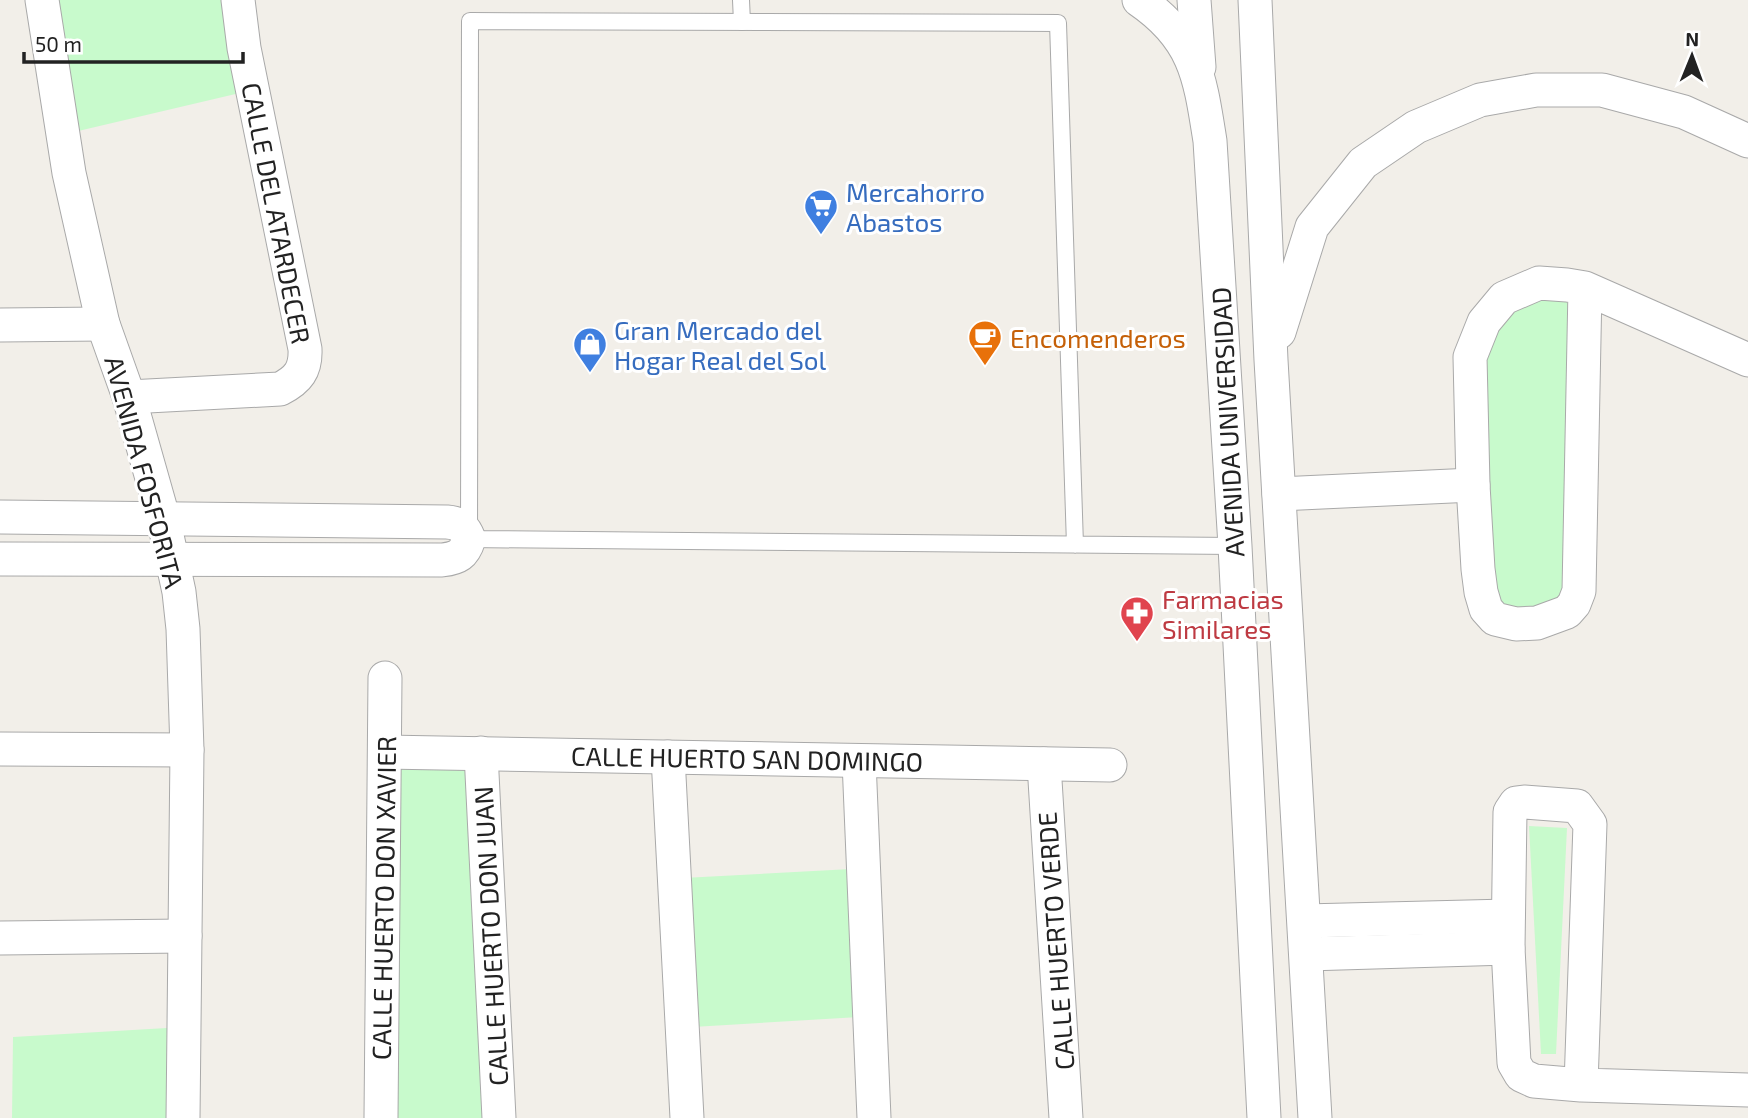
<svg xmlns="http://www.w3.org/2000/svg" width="1748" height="1118" viewBox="0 0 1748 1118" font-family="'Exo 2',sans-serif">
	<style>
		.park { fill: #c8facc }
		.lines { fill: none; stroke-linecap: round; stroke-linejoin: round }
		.lane-casing { stroke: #a9a9a9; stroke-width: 18 }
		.street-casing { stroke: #a9a9a9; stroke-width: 35 }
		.lane { stroke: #fff; stroke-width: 16 }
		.street { stroke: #fff; stroke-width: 33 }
		.labels { text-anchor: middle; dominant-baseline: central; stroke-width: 6; stroke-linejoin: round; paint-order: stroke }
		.shop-label { font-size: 26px; fill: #366cbe; stroke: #fff; text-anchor: start }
		.street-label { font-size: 26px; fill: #222; stroke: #fff }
		.food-label { font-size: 26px; fill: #c56008; stroke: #fff; text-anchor: start }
		.health-label { font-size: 26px; fill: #be3a42; stroke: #fff; text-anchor: start }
	</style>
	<rect width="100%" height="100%" fill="#f2efe9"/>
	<!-- park -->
	<g class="park">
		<path d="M57 0H231L244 92 74 132Z"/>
		<path d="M1541 288 1578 296 1561 608 1494 607 1476 358 1486 333Z"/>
		<path d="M399 767 476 768 488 1118H391Z"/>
		<path d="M1529 826 1567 828 1556 1054H1541Z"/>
		<path d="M851 869 859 1017 693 1027 683 878Z"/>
		<path d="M167 1028 166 1118H12L13 1037Z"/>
	</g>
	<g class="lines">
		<!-- lane casing -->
		<g class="lane-casing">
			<g id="lane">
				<path d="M741 0 742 22"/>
				<path d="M1075 545 1058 23 470 21 469 539 1235 546"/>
			</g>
		</g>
		<!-- street casing -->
		<g class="street-casing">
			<g id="street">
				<path d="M42 0 69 173 103 324 129 397 163 517 179 592 183 629 187 750 183 1118"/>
				<path d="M1139 0C1196 39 1200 78 1210 141L1235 546 1264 1118"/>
				<path d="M1194 0 1199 67"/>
				<path d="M1255 0 1271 360 1315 1118"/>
				<path d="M1585 288 1579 591 1574 604 1567 612 1537 623 1516 624 1495 619 1486 609 1481 592 1478 569 1473 485 1470 357 1484 322 1504 298 1539 283 1567 285 1585 288 1748 360"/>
				<path d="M0 325 103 324"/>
				<path d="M1279 332 1312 227 1363 163 1416 127 1480 100 1536 90H1602L1684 112 1748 141"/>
				<path d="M129 397 280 389C298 380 306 370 305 349L244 48 238 0"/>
				<path d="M1279 494 1473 485"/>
				<path d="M0 517 447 522C460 523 465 528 469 539 464 555 458 558 442 560L0 559"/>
				<path d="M0 749 187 750"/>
				<path d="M385 752 1110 765"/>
				<path d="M481 753 499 1118"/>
				<path d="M668 757 687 1118"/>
				<path d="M859 761 874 1118"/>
				<path d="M1044 764 1066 1118"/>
				<path d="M1305 921 1508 916"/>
				<path d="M0 938 185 936"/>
				<path d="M1307 954 1508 948"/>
				<path d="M1581 1085 1590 824 1577 806 1524 802 1516 803 1510 812 1508 948 1514 1063 1521 1075 1534 1081 1581 1085 1748 1090"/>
				<path d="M381 1118 385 678"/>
			</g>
		</g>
		<!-- lane -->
		<use href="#lane" class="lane"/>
		<!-- street -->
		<use href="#street" class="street"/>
	</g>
	<!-- icons -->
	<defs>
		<g id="supermarket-pin" transform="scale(1.75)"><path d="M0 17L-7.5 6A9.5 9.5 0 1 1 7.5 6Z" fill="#3f7fe0" stroke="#fff"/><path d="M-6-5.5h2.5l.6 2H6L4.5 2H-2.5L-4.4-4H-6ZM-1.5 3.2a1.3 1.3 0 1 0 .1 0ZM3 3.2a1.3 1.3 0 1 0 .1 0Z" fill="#fff"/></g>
		<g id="cafe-pin" transform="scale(1.75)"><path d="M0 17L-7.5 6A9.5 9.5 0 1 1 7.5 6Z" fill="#e8710a" stroke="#fff"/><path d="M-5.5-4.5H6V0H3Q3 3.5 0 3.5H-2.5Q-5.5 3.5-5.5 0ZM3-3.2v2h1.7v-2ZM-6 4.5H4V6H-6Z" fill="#fff"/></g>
		<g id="shop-pin" transform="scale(1.75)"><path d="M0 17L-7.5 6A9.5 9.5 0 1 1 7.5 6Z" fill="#3f7fe0" stroke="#fff"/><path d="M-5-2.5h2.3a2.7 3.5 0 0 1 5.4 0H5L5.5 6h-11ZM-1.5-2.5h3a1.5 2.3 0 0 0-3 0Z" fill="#fff"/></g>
		<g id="pharmacy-pin" transform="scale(1.75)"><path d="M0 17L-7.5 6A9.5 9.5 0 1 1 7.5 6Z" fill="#e0444e" stroke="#fff"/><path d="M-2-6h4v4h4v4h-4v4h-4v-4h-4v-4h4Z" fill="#fff"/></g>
	</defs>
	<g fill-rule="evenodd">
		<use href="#supermarket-pin" x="821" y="206"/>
		<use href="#cafe-pin" x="985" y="337"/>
		<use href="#shop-pin" x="590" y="344"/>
		<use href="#pharmacy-pin" x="1137" y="613"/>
	</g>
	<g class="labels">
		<!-- shop labels -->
		<g class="shop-label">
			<text x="846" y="191">Mercahorro<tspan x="846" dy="30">Abastos</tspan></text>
			<text x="614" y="329">Gran Mercado del<tspan x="614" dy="30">Hogar Real del Sol</tspan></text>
		</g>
		<!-- street labels -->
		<g class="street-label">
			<text transform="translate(277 213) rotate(79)">CALLE DEL ATARDECER</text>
			<text transform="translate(1227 422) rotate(-93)">AVENIDA UNIVERSIDAD</text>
			<text transform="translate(145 472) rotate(75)">AVENIDA FOSFORITA</text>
			<text transform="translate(747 758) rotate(1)">CALLE HUERTO SAN DOMINGO</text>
			<text transform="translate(383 898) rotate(-89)">CALLE HUERTO DON XAVIER</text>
			<text transform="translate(490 936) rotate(-93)">CALLE HUERTO DON JUAN</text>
			<text transform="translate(1055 941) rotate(-94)">CALLE HUERTO VERDE</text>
		</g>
		<!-- food labels -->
		<g class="food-label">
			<text x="1010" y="337">Encomenderos</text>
		</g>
		<!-- health labels -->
		<g class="health-label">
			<text x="1162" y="598">Farmacias<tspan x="1162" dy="30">Similares</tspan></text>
		</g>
	</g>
	<!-- north arrow -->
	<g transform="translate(1692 56) rotate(1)" stroke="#ffffff" stroke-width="5" paint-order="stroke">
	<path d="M0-5L12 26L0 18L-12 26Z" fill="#222222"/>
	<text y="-10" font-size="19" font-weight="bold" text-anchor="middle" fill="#222222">N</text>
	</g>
	<!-- scale -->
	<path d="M24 52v10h219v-10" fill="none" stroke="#222222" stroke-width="3.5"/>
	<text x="35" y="52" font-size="21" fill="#222222" stroke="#ffffff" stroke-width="5" paint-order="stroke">50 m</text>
</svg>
